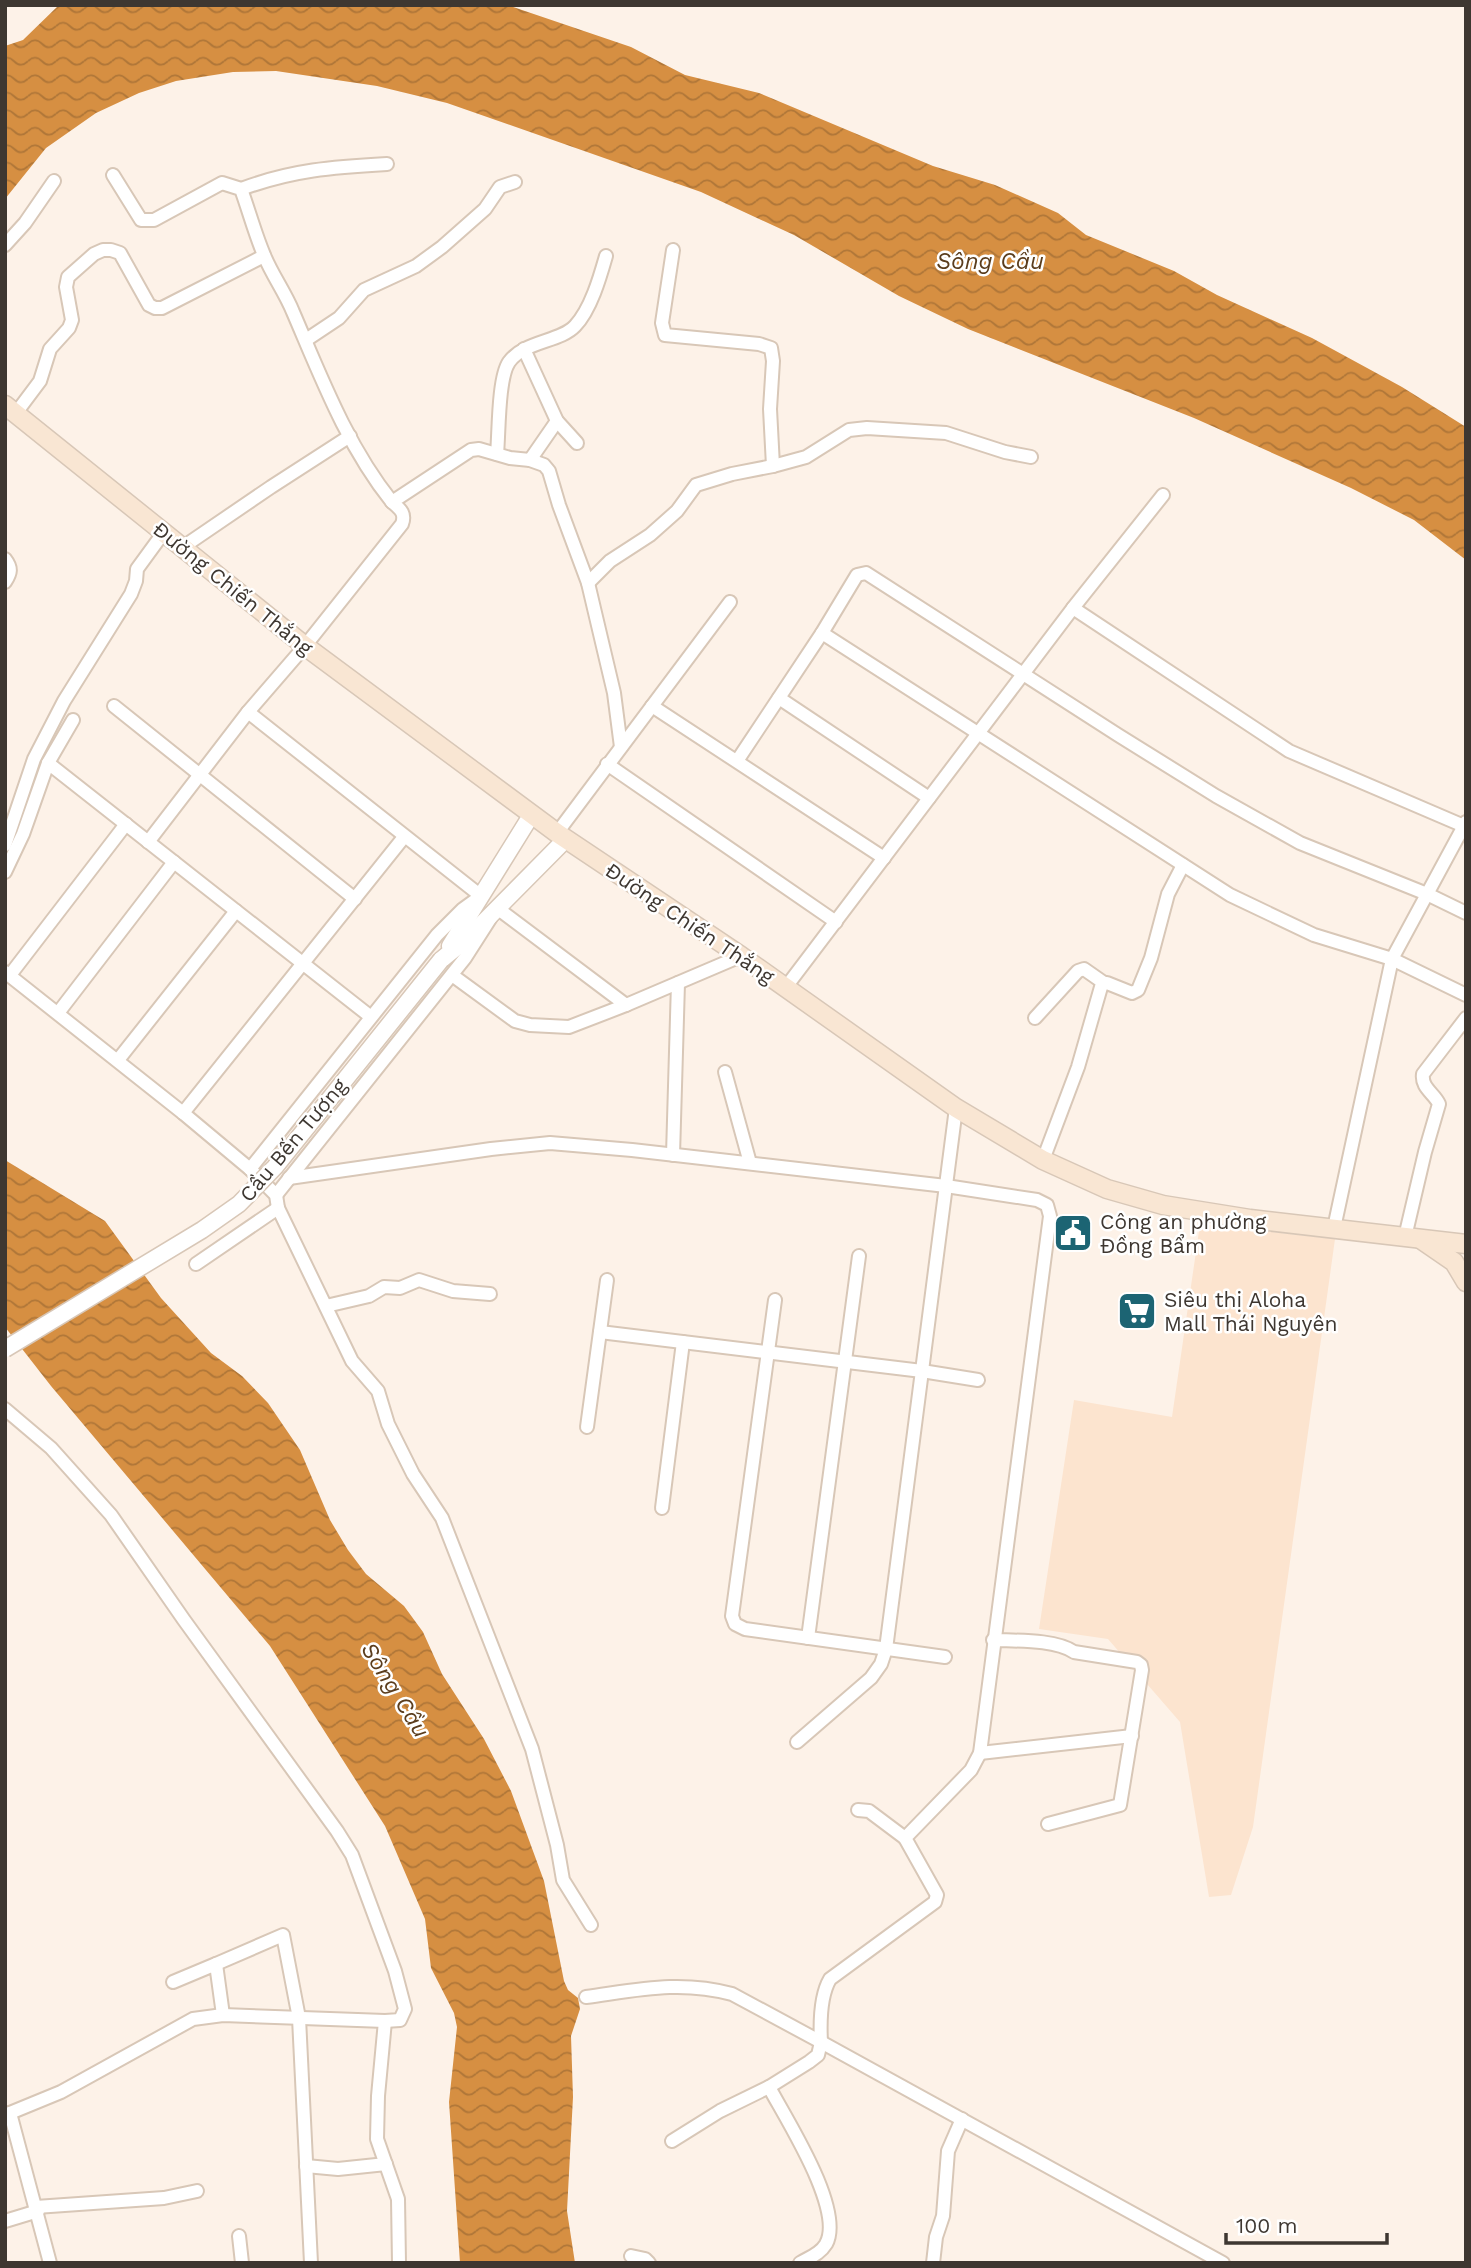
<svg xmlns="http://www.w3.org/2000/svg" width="1471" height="2268" viewBox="0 0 1471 2268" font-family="'Work Sans',sans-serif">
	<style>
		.built { fill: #fce4cf }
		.water { fill: url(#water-waves) }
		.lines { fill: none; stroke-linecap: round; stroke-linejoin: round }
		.minor-casing { stroke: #d8c7b7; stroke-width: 16 }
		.tertiary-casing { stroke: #d8c7b7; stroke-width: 19 }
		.secondary-casing { stroke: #d8c7b7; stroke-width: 21 }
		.minor { stroke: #fff; stroke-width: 12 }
		.tertiary { stroke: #fff; stroke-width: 16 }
		.secondary { stroke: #f9e6d3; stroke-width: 18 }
		.tertiary-bridge-casing { stroke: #d8c7b7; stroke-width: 19; stroke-linecap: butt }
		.tertiary-bridge { stroke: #fff; stroke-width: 16 }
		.labels { text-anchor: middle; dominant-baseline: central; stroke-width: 5; stroke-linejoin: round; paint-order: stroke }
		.street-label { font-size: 21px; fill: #3e3731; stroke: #fff }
		.poi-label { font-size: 21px; fill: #3e3731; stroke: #fff; text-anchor: start }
		.water-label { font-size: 23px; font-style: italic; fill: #5b3d1d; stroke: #fff }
	</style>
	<defs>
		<pattern id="water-waves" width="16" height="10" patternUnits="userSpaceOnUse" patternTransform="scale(1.75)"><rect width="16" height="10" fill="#d68f42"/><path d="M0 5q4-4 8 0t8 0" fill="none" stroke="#af7638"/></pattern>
	</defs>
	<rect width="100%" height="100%" fill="#fdf2e8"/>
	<!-- built -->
	<path class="built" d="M1200 1224 1335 1239 1253 1827 1231 1895 1209 1897 1180 1722 1108 1639 1039 1629 1074 1400 1172 1417Z"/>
	<!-- water -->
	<g class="water">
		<path d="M59 5H507L631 47 685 75 759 93 933 166 995 185 1058 213 1086 235 1174 271 1217 295 1312 338 1402 387 1466 427V560L1414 520 1351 488 1194 418 968 329 899 296 794 235 701 192 447 103 377 86 276 71 233 72 176 81 139 93 96 113 46 148 5 199V46L23 40Z"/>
		<path d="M5 1160 105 1221 161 1298 211 1353 242 1376 268 1403 300 1450 330 1520 348 1550 366 1574 404 1606 423 1632 442 1674 484 1739 511 1791 544 1881 564 1981 568 1990 578 1998 580 2009 571 2036 573 2097 567 2211 575 2263H460L449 2102 457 2027 454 2013 431 1968 425 1919 385 1826 270 1646 51 1386 5 1327Z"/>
	</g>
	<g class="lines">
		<!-- minor casing -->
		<g class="minor-casing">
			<g id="minor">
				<path d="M113 175 141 220H154L222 183 241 189C249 211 255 234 264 255 272 275 285 292 293 312 321 377 347 446 392 502"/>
				<path d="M241 189C292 170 333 167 387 164"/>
				<path d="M5 245 25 223 54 181"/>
				<path d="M673 250 662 323 665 335 759 344 771 348 773 361 770 409 773 466"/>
				<path d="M306 340 339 318 364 290 416 266 442 247 485 209 500 187 515 182"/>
				<path d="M524 349 557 421 577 443"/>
				<path d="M16 413 40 381 50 349 69 328 72 320 66 287 68 277 94 254 103 250H111L120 253 149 305 155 308H162L264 256"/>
				<path d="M497 454C499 433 498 378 509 362 524 341 560 342 575 326 591 309 600 277 606 256"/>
				<path d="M530 460 557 421"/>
				<path d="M183 547 271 487 350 436"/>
				<path d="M5 559C12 568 11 573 5 582"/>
				<path d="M588 583 610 561 650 535 677 511 696 485 732 474 773 466 806 457 849 430 867 428 946 433 1005 452 1031 457"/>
				<path d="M1073 608 1289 751 1464 826"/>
				<path d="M822 633 1230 895 1314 935 1392 959 1466 995"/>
				<path d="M779 698 929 798"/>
				<path d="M114 706 355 899"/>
				<path d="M652 706 884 858"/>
				<path d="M248 712 481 896 463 909 437 935 250 1169"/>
				<path d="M737 761 822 633 857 575 866 573 1118 735 1216 796 1300 843 1427 894 1466 913"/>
				<path d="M48 763 371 1017"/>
				<path d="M607 764 836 922"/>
				<path d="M557 833 730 602"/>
				<path d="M148 842 248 712 305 646 402 524C406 513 400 509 392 502L471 450 479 449 510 458 530 460 544 465 549 471 559 505 588 583 614 693 621 747"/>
				<path d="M5 845 34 759 64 701 131 594 136 581 137 569 164 532"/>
				<path d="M5 872 23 834 48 763 73 720"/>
				<path d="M5 972 183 1113 250 1169 276 1195 278 1208 352 1361 378 1391 388 1424 413 1474 442 1518 532 1749 557 1845 563 1880 591 1925"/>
				<path d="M10 975 126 824"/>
				<path d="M452 975 515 1021 530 1025 569 1027 626 1005"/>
				<path d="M786 987 1073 608 1163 495"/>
				<path d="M58 1013 174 862"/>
				<path d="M1035 1018 1078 971 1084 969 1104 983"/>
				<path d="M118 1060 236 911"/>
				<path d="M725 1072 750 1163"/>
				<path d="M183 1113 404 837"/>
				<path d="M673 1155 678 983"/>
				<path d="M1043 1160 1078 1067 1101 987 1104 983H1107L1132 993 1138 990 1151 958 1168 894 1183 865"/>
				<path d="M289 1178 491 1149 550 1143 632 1150 946 1186 1037 1200 1047 1205 1050 1216 980 1753 971 1770 905 1838 937 1895 935 1902 830 1979C820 1996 820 2023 821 2042L732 1994C680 1980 638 1990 586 1997"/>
				<path d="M276 1195 465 958 497 908 626 1005 741 956"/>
				<path d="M1334 1228 1392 959 1466 822"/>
				<path d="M1405 1237 1425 1152 1439 1104C1434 1093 1421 1088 1423 1074L1466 1018"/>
				<path d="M196 1264 278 1208"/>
				<path d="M775 1300 732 1616 735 1624 745 1629 945 1657"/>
				<path d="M326 1306 369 1296 384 1287 400 1288 419 1280 453 1291 490 1294"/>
				<path d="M600 1332 922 1371 978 1380"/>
				<path d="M5 1409 51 1448 111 1515 184 1620 337 1831 352 1855 395 1971 405 2009 400 2020 385 2021 223 2015 193 2019 61 2092 5 2115"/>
				<path d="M587 1427 607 1280"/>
				<path d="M662 1508 683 1342"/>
				<path d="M808 1638 859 1256"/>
				<path d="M993 1640C1016 1641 1055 1639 1074 1652L1137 1662 1141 1665 1142 1670 1120 1805 1048 1824"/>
				<path d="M797 1742 871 1678 881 1664 886 1649 956 1108"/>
				<path d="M980 1753 1132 1736"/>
				<path d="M858 1810 869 1811 905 1838"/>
				<path d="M216 1964 283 1935 299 2018 311 2263"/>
				<path d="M173 1982 216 1964 223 2015"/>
				<path d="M385 2021 378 2096 377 2139 398 2199 399 2263"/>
				<path d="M769 2087C786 2119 845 2210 826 2244 820 2254 810 2257 800 2263"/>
				<path d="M10 2113 50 2263"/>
				<path d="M672 2141 720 2111 769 2087 809 2062 818 2055 821 2042 1223 2263"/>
				<path d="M306 2166 338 2169 386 2164"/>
				<path d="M36 2207 164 2198 197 2191"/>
				<path d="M5 2221 38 2211"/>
				<path d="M239 2236 242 2263"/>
				<path d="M631 2256 645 2259 649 2263"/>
				<path d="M933 2263 936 2237 943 2216 948 2151 962 2119"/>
			</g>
		</g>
		<!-- tertiary casing -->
		<g class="tertiary-casing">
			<g id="tertiary">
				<path d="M450 946 532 814"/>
				<path d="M441 960 470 936 566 839"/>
			</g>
		</g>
		<!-- secondary casing -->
		<g class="secondary-casing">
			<g id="secondary">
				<path d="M5 405 305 646 557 833 741 956 956 1108 1043 1160 1107 1189 1163 1205 1250 1219 1466 1244"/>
				<path d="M1422 1240 1454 1262 1466 1282"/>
			</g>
		</g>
		<!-- minor -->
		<use href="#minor" class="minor"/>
		<!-- tertiary -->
		<use href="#tertiary" class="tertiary"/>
		<!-- secondary -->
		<use href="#secondary" class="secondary"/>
		<!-- tertiary-bridge casing -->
		<g class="tertiary-bridge-casing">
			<path id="tertiary-bridge" d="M5 1349 202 1230 239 1204 275 1167 441 960"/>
		</g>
		<!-- tertiary-bridge -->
		<use href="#tertiary-bridge" class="tertiary-bridge"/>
	</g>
	<!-- icons -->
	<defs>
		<g id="civic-square" transform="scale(2.0125)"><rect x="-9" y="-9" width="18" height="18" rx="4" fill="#1c6473" stroke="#fff"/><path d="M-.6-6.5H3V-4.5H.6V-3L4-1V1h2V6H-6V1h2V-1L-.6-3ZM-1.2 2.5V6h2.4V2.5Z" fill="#fff"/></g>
		<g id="supermarket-square" transform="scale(2.0125)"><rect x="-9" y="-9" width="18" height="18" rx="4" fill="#1c6473" stroke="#fff"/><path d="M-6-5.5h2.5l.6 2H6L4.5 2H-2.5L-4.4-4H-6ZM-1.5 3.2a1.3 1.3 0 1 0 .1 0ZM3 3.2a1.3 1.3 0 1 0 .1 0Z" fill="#fff"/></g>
	</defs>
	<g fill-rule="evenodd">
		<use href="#civic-square" x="1073" y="1233"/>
		<use href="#supermarket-square" x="1137" y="1311"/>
	</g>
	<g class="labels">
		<!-- street labels -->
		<g class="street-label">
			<text transform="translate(233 588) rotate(39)">Đường Chiến Thắng</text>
			<text transform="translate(690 923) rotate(34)">Đường Chiến Thắng</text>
			<text transform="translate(293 1140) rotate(-50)">Cầu Bến Tượng</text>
		</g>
		<!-- poi labels -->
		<g class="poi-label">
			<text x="1100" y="1221">Công an phường<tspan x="1100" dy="24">Đồng Bẩm</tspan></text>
			<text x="1164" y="1299">Siêu thị Aloha<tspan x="1164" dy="24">Mall Thái Nguyên</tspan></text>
		</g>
		<!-- water labels -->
		<g class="water-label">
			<text x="990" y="261">Sông Cầu</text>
			<text transform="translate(395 1690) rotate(58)">Sông Cầu</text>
		</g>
	</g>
	<!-- border -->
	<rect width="1471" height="2268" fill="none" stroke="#3e3731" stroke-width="14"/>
	<!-- scale -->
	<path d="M1226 2233v10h161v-10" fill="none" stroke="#3e3731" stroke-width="3.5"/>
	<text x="1236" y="2233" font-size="21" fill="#3e3731" stroke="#ffffff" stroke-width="5" paint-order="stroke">100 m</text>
</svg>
